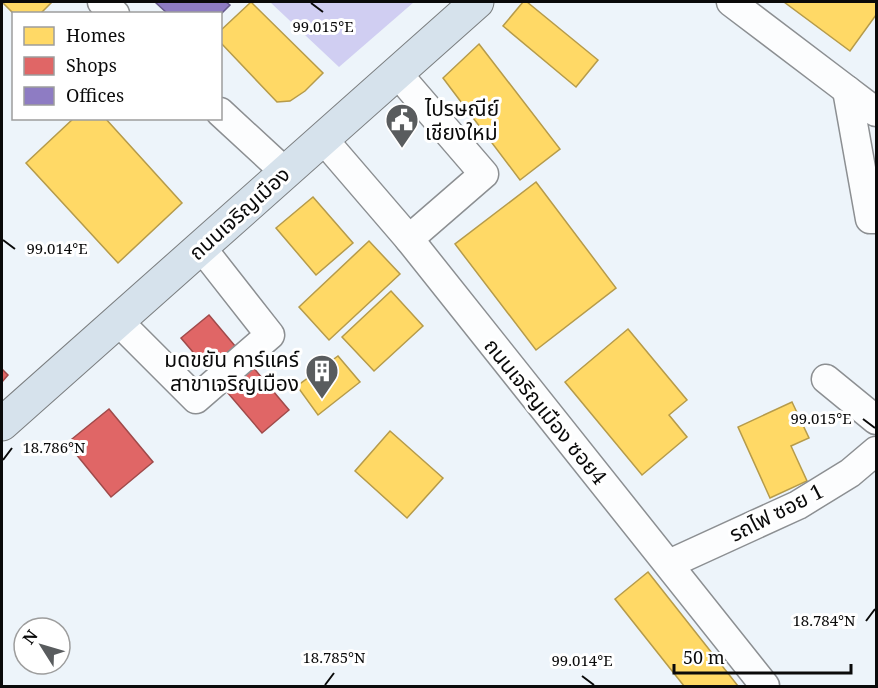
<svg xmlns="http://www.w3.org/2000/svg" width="878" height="688" viewBox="0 0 878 688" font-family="'Noto Serif','Noto Sans Thai',serif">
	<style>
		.green { fill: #d0cef2 }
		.homes { fill: #ffd966; stroke: #b69b4a; stroke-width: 1.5 }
		.shops { fill: #e06666; stroke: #a04a4a; stroke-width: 1.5 }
		.offices { fill: #8e7cc3; stroke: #665a8c; stroke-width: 1.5 }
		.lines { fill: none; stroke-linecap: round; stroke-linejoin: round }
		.minor-casing { stroke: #8c8f92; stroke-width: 31 }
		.major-casing { stroke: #7a7d7f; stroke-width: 35 }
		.minor { stroke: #fcfdfe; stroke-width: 28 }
		.major { stroke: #d6e2ec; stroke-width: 33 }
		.ticks { fill: none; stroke: #0a0a0a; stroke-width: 2 }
		.labels { text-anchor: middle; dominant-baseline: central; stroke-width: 6; stroke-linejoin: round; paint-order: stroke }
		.poi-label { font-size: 21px; fill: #0a0a0a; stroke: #fff; text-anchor: start }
		.street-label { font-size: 21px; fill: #0a0a0a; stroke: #fff }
		.ticks-label { font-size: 15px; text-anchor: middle; fill: #0a0a0a; stroke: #fff; stroke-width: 6; stroke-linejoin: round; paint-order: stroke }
	</style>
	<rect width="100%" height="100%" fill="#edf4fa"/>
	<!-- green -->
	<path class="green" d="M270 2H414L339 67Z"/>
	<!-- homes -->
	<g class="homes">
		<path d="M2 2H52L40 14H14Z"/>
		<path d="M251 2 323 73 305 91 290 101 277 102 220 42V31Z"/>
		<path d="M523 2H527L598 60 576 87 503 26Z"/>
		<path d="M784 2H876V15L850 51Z"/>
		<path d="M479 44 560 149 520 180 443 78Z"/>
		<path d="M74 118H105L182 203 118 263 26 163Z"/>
		<path d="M536 182 616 288 536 350 455 244Z"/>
		<path d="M313 197 353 243 316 275 276 228Z"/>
		<path d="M369 241 400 274 329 340 299 307Z"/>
		<path d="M391 291 423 326 374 371 342 337Z"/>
		<path d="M628 329 687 400 669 415 687 437 642 475 565 382Z"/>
		<path d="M338 356 360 382 318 415 297 386Z"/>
		<path d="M792 402 809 438 791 446 807 481 770 498 738 427Z"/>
		<path d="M390 431 443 478 407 518 355 471Z"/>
		<path d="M648 572 738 686H684L615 599Z"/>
	</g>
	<!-- shops -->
	<g class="shops">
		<path d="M209 315 289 410 262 433 181 338Z"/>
		<path d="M2 369 8 375 2 382Z"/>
		<path d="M109 409 153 462 111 497 67 443Z"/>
	</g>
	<!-- offices -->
	<path class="offices" d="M155 2H226L230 5 220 15V14H168Z"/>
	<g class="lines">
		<!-- minor casing -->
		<g class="minor-casing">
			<g id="minor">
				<path d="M102 2 115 14"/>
				<path d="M731 2 847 90"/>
				<path d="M397 73 484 174 409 239"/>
				<path d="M220 112 285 172"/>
				<path d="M876 112 847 90 870 219H876"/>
				<path d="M323 139 409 239 765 686"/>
				<path d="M118 321 196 399 270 335 201 247"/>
				<path d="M826 379 876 420"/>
				<path d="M669 564 798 505 850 473 876 451"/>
			</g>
		</g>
		<!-- major casing -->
		<g class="major-casing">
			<path id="major" d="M2 424 477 2"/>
		</g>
		<!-- minor -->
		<use href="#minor" class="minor"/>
		<!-- major -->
		<use href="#major" class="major"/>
	</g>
	<!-- ticks -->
	<path class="ticks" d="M311 3 323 12M3 240 15 249M863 419 875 428M3 460 12 448M866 621 875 609M582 676 594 685M325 685 334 673"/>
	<!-- icons -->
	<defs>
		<g id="civic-pin" transform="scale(1.725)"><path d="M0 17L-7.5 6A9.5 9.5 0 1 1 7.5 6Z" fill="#595c5e" stroke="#fff"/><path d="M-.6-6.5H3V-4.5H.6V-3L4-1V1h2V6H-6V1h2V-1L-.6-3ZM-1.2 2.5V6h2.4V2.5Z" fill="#fff"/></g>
		<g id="building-pin" transform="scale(1.725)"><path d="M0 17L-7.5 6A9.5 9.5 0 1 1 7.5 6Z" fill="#595c5e" stroke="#fff"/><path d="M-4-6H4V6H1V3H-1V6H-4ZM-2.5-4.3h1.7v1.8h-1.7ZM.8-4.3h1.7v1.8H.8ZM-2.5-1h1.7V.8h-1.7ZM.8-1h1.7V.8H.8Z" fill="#fff"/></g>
	</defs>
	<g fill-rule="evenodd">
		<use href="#civic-pin" x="402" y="120"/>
		<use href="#building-pin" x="322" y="371"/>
	</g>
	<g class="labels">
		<!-- poi labels -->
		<g class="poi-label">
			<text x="425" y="108">ไปรษณีย์<tspan x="425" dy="24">เชียงใหม่</tspan></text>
			<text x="299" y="359" text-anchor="end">มดขยัน คาร์แคร์<tspan x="299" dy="24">สาขาเจริญเมือง</tspan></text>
		</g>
		<!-- street labels -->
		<g class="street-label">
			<text transform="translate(239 213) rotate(-42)">ถนนเจริญเมือง</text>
			<text transform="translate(546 411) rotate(51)">ถนนเจริญเมือง ซอย4</text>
			<text transform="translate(776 512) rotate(-27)">รถไฟ ซอย 1</text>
		</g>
	</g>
	<g class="ticks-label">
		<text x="323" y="32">99.015°E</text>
		<text x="57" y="254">99.014°E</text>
		<text x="821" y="424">99.015°E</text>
		<text x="54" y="453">18.786°N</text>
		<text x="824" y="626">18.784°N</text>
		<text x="334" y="663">18.785°N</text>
		<text x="582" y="666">99.014°E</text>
	</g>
	<!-- border -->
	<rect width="878" height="688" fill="none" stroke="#0a0a0a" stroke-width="6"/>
	<!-- legend -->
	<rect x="12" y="12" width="210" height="108" fill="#ffffff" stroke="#9d9d9d" stroke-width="1.5"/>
	<rect x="24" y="27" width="30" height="18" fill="#ffd966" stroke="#9d9d9d" stroke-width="1.5"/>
	<text x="66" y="42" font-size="18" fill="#0a0a0a">Homes</text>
	<rect x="24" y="57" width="30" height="18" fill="#e06666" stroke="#9d9d9d" stroke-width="1.5"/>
	<text x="66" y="72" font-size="18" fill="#0a0a0a">Shops</text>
	<rect x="24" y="87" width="30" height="18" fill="#8e7cc3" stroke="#9d9d9d" stroke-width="1.5"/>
	<text x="66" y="102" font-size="18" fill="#0a0a0a">Offices</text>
	<!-- north arrow -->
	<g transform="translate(42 646) rotate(307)"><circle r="28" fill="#ffffff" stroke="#9d9d9d" stroke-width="1.5"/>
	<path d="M0-4.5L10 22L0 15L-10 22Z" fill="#595c5e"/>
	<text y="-9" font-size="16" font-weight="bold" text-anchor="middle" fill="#0a0a0a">N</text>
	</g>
	<!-- scale -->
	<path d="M674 664v9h177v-9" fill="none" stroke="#0a0a0a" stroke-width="3"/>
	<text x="683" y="664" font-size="18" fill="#0a0a0a" stroke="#ffffff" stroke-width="4.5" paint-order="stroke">50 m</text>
</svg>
